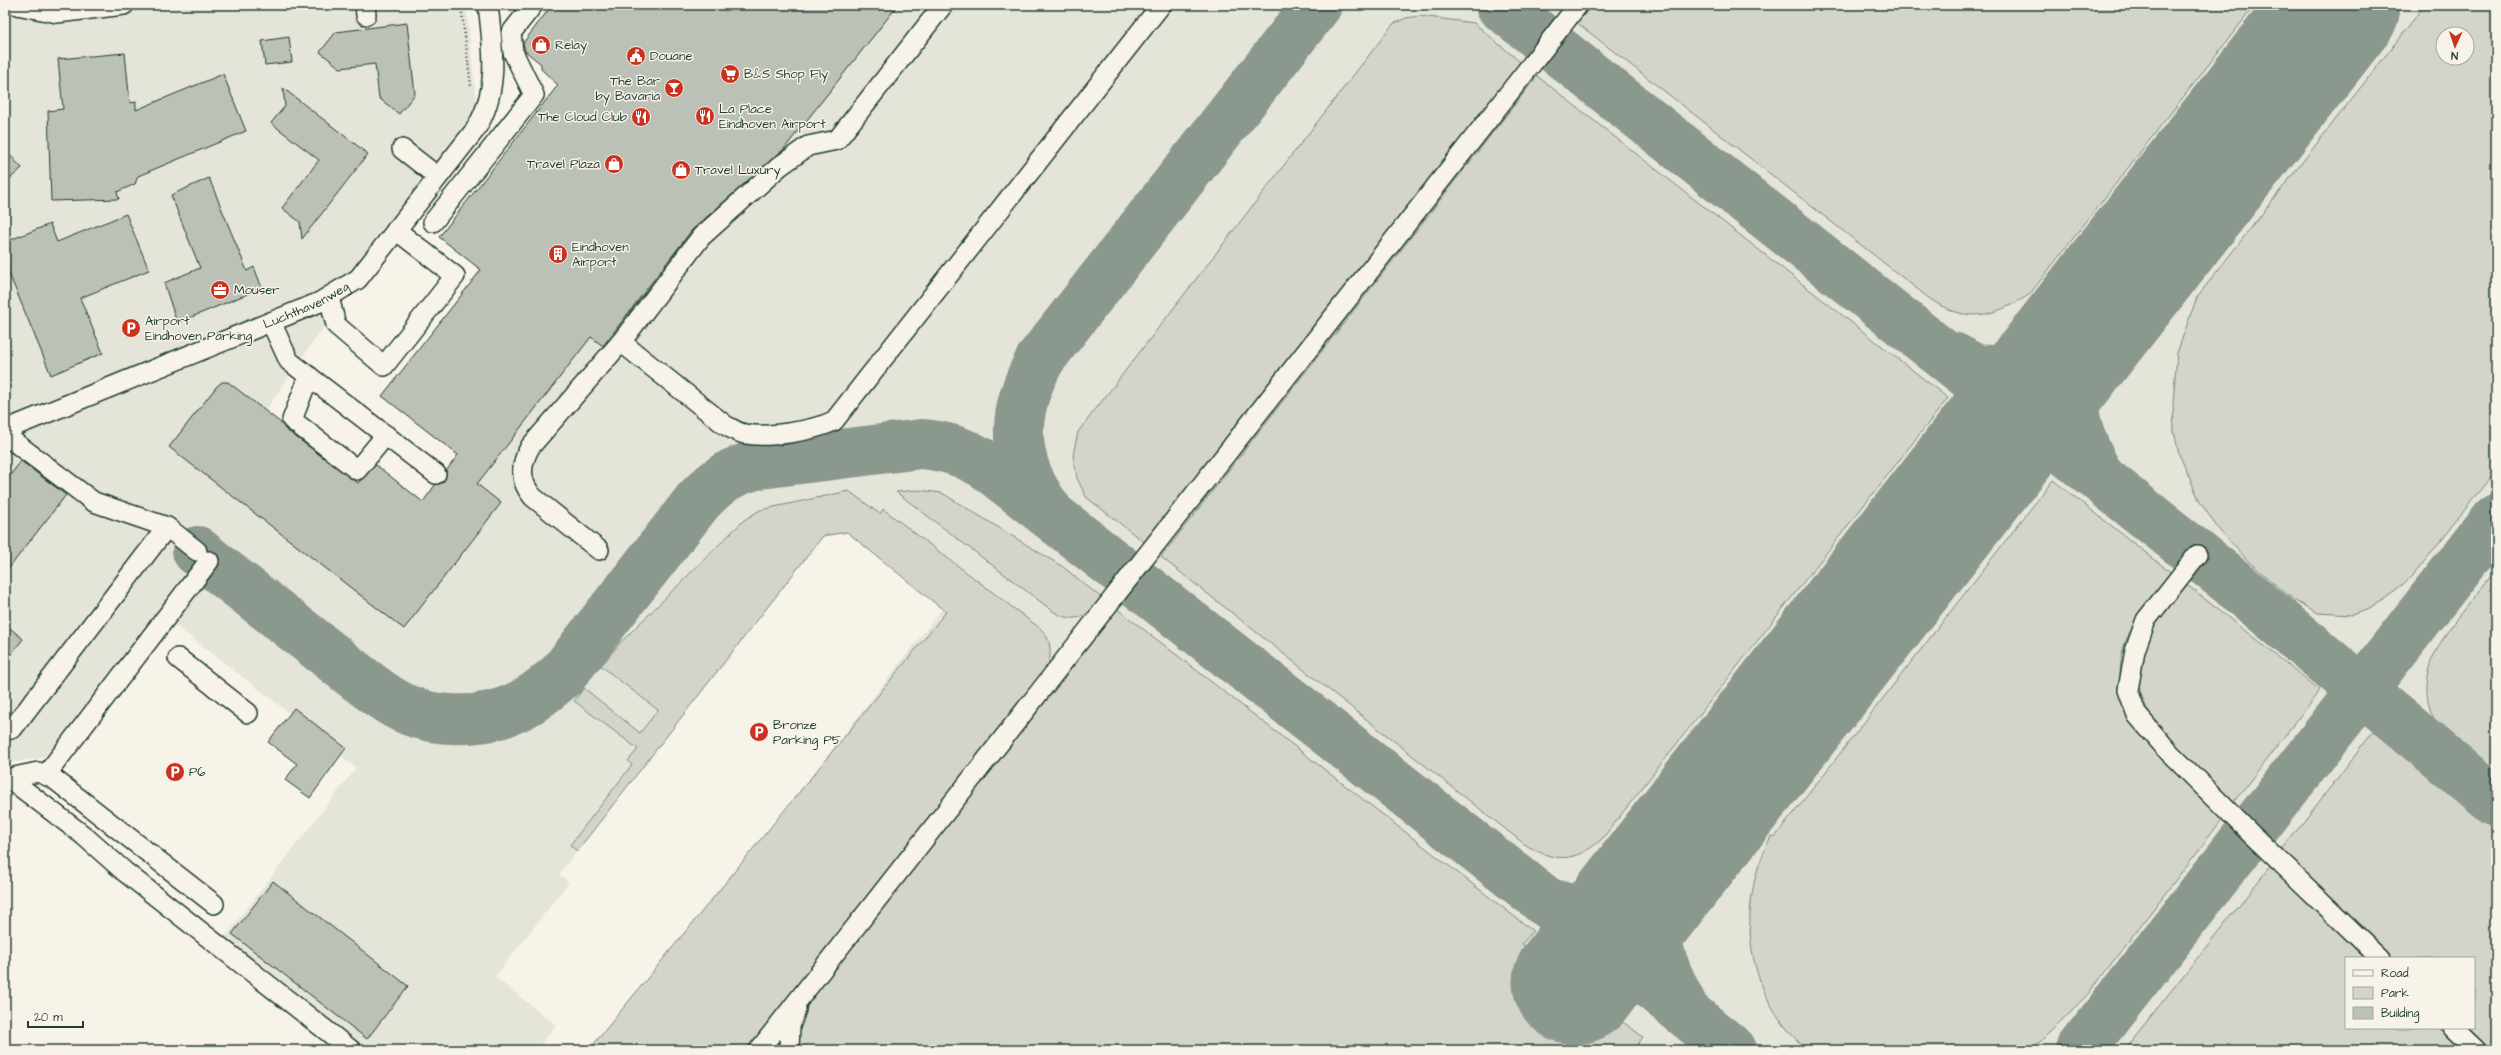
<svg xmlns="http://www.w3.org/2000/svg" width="2501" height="1055" viewBox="0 0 2501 1055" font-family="'Architects Daughter',sans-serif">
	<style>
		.built { fill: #e5e4d9; fill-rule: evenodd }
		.green { fill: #d3d5ca; stroke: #79897f; fill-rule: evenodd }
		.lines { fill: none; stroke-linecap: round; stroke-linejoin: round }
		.taxiway { stroke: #8b988e; stroke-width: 50 }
		.runway { stroke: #8b988e; stroke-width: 125 }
		.building { fill: #bbc1b6; stroke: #1f3d34 }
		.minor-casing { stroke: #1f3d34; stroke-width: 22 }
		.path { stroke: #1f3d34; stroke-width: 2.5; stroke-dasharray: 1 3; stroke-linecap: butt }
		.minor { stroke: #f7f3e8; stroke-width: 19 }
		.labels { text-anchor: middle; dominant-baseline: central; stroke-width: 3; stroke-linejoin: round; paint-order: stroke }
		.poi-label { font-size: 13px; fill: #1f3d34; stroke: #f7f3e8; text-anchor: start }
		.street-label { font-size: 13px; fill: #1f3d34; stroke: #f7f3e8 }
	</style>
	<rect width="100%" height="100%" fill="#f7f3e8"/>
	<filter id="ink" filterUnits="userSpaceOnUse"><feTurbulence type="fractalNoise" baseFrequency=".025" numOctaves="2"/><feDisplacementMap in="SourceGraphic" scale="8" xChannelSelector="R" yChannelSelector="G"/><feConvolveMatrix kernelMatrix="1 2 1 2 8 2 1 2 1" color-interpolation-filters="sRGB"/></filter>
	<g filter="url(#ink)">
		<!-- built -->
		<path class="built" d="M5 5H466L477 108 215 482 404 629 501 503 452 464 459 455 383 396 481 270 439 237 562 80 543 71 542 64 520 47 552 5H2496V1050H598L942 609 847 532 823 536 559 874 569 882 495 977 556 1025 536 1050H366L223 939 356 768 341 756 346 748 295 711 292 715 157 611 45 757 5 764ZM2443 34H2467V58H2443ZM2346 958H2474V1028H2346Z"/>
		<!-- green -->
		<g class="green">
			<path d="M1589 5H2255L2029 295C1993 317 1967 324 1930 299L1576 22Z"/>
			<path d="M2425 5H2496V470L2416 572 2397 590 2371 608 2352 615 2318 613 2294 600 2250 563 2219 530 2200 502 2179 454 2174 432 2173 403 2177 353 2197 297ZM2443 34H2467V58H2443Z"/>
			<path d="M1420 16 1474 23 1520 62 1144 542 1086 497 1077 478 1073 455 1078 432 1393 24 1406 18Z"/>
			<path d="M1537 76 1948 398 1602 839C1575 863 1553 863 1523 843L1161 557Z"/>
			<path d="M2053 480 2173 574C2159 592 2130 625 2124 646 2120 659 2120 672 2120 686L2224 817 2088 994 2032 1050H1807C1758 1006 1740 942 1755 879 1758 864 1765 850 1771 836L1775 837Z"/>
			<path d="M919 490 942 493 1063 567 1102 598C1087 616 1077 625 1054 612L896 492Z"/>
			<path d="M849 491 880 514 883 509 1041 629C1052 641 1052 653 1047 668L748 1050H589L946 612 847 532 823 536 577 851 570 845 632 765 628 761 638 749 574 701 584 688 640 733 658 710 601 666 620 643 744 520 760 510Z"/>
			<path d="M2496 570V780C2479 767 2458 754 2445 737 2396 673 2458 619 2496 570Z"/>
			<path d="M2187 585 2320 690 2232 804C2189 762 2122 714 2141 646 2147 629 2174 600 2187 585Z"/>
			<path d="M1116 608 1533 931 1522 944 1525 947 1521 953 1617 1028 1623 1022 1643 1037 1634 1050H798L799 1029 809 1002Z"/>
			<path d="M2373 732 2496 828V1050H2486L2463 1028H2474V958H2391L2281 851Z"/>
			<path d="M2272 864 2367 958H2346V1028H2439L2462 1050H2124Z"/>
		</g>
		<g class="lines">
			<!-- taxiway -->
			<g class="taxiway">
				<path d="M1500 5 2233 583 2496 802"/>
				<path d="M2092 321C2086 339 2075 360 2073 379 2070 414 2081 444 2098 474"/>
				<path d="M1953 357 1975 369 2009 371 2047 364 2092 321"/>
				<path d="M1047 509C1010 460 1011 411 1041 358L1317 5"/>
				<path d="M197 551C235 582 275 612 314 643 339 662 363 683 389 700 427 725 484 725 523 704 538 696 550 685 562 675L698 501C719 479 731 471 760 464L921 444C946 446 964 452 986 465L1603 946 1732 1050"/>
				<path d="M1544 901C1612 925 1627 904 1673 858 1668 872 1661 887 1658 901 1649 940 1667 976 1684 1009"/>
				<path d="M2080 1050 2496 519"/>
			</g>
			<!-- runway -->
			<path class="runway" d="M1575 982 2338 5"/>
		</g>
		<!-- building -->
		<g class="building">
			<path d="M552 5H898L784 149 692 230 603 346 591 337 477 484 501 503 404 629 169 447 217 386 222 382H228L281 423 285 429 358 483 376 465 423 502 435 485 444 481 446 471 458 455 382 396 481 270 439 237 558 85 541 69V64L525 51 523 43Z"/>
			<path d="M407 23 415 94 399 114 379 98 375 64 340 68 320 52 336 32Z"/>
			<path d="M289 37 292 62 265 65 262 41Z"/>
			<path d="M125 53 130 103 136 102V110L223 74 246 131 138 176 135 184 117 192 119 199 51 201 48 111 63 109 58 59Z"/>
			<path d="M283 88 368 154 302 239 300 222 282 208 319 160 271 123 285 106Z"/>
			<path d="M5 150 22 168 5 183Z"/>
			<path d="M209 178 247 271 254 267 262 288 177 323 164 283 200 268 171 195Z"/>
			<path d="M126 214 149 270 80 298 103 353 51 375 5 264V242L50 224 57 242Z"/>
			<path d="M21 461 66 495 5 573V482Z"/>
			<path d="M5 624 23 639 5 662Z"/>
			<path d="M294 708 346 748 310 798 285 780 297 764 268 742Z"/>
			<path d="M273 881 408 986 367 1039 232 934Z"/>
		</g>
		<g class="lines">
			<!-- minor casing -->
			<g class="minor-casing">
				<g id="minor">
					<path d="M17 5 57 13 124 5"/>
					<path d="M365 5 366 15"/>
					<path d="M402 149 438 177"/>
					<path d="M433 222 534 95 513 52 511 33 533 5"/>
					<path d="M329 297 336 325 384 366 455 276 396 230"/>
					<path d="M271 322 289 361 436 474"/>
					<path d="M621 342 725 425C731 428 738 433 745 434 769 438 812 431 834 421L1161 5"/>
					<path d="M309 376 292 420 357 470 386 435"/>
					<path id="s1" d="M5 430 320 302 358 279 475 130C500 92 493 48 488 5"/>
					<path d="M5 435 94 502 167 527 197 551"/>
					<path d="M599 550 533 497C519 481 520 465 530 447L621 342 701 237 780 166 808 146 837 140 943 5"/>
					<path d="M2197 555 2146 620 2135 650 2128 690 2137 715 2169 752 2249 832 2380 958"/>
					<path d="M178 658 248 713"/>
					<path d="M5 731 13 728 167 527"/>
					<path d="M46 775 209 561"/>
					<path d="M5 779 15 783 83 835 125 872 351 1050"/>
					<path d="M5 779 38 772 54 779 214 904"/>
					<path d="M2453 1028 2476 1050"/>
					<path d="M759 1050 1578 5"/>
					<path d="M789 1050 790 1026 796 1009"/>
				</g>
			</g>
			<!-- path -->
			<path class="path" d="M461 5 471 86"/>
			<!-- minor -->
			<use href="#minor" class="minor"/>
		</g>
	</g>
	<!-- icons -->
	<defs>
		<g id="shop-disc" transform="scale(1)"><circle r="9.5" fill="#c8321e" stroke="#f7f3e8"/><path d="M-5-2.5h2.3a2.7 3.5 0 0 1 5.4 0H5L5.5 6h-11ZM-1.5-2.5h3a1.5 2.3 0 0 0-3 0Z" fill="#fff"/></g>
		<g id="civic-disc" transform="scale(1)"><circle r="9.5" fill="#c8321e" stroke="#f7f3e8"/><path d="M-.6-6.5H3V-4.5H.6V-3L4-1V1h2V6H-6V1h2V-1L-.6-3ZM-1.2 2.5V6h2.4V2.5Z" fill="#fff"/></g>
		<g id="supermarket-disc" transform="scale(1)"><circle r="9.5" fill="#c8321e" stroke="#f7f3e8"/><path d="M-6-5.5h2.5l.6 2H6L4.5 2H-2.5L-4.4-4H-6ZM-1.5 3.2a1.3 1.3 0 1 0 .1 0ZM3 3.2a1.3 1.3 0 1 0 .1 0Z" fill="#fff"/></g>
		<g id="bar-disc" transform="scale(1)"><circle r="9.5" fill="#c8321e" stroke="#f7f3e8"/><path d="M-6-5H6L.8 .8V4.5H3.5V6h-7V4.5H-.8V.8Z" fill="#fff"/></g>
		<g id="restaurant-disc" transform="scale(1)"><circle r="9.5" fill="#c8321e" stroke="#f7f3e8"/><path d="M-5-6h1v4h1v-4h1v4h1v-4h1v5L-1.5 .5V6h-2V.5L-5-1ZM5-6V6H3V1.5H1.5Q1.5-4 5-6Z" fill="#fff"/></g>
		<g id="building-disc" transform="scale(1)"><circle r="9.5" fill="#c8321e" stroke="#f7f3e8"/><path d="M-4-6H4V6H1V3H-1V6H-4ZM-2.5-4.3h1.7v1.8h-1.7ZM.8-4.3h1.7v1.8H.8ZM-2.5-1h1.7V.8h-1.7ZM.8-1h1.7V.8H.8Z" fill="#fff"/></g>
		<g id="office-disc" transform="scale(1)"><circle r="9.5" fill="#c8321e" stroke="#f7f3e8"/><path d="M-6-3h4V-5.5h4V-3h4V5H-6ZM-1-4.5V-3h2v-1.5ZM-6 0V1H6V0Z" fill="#fff"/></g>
		<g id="parking-disc" transform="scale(1)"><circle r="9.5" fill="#c8321e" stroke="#f7f3e8"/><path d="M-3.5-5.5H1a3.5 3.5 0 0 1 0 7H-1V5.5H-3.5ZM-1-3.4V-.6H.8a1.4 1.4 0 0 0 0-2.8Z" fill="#fff"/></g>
	</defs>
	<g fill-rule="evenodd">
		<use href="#shop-disc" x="541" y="45"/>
		<use href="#civic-disc" x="636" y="56"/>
		<use href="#supermarket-disc" x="730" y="74"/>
		<use href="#bar-disc" x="674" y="88"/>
		<use href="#restaurant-disc" x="705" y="116"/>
		<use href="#restaurant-disc" x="641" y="117"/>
		<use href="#shop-disc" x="614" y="164"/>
		<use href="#shop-disc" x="681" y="170"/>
		<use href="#building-disc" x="558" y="254"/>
		<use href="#office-disc" x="220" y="290"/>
		<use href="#parking-disc" x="131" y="328"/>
		<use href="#parking-disc" x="759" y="732"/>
		<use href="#parking-disc" x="175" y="772"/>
	</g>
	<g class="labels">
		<!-- poi labels -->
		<g class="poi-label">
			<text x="555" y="45">Relay</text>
			<text x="650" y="56">Douane</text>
			<text x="744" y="74">B&amp;S Shop Fly</text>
			<text x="660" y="81" text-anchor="end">The Bar<tspan x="660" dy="15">by Bavaria</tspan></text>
			<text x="719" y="109">La Place<tspan x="719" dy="15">Eindhoven Airport</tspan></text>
			<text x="627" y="117" text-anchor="end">The Cloud Club</text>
			<text x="600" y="164" text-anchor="end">Travel Plaza</text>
			<text x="695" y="170">Travel Luxury</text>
			<text x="572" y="247">Eindhoven<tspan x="572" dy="15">Airport</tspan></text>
			<text x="234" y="290">Mouser</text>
			<text x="145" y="321">Airport<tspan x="145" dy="15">Eindhoven Parking</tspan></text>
			<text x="773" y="725">Bronze<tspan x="773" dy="15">Parking P5</tspan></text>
			<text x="189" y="772">P6</text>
		</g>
		<!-- street labels -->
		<g class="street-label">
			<text stroke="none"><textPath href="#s1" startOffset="326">Luchthavenweg</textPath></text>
		</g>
	</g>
	<!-- margin -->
	<rect width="2501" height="1055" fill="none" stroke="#f7f3e8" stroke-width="20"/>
	<rect x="10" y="10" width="2481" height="1035" fill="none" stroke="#1f3d34" stroke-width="1.5" filter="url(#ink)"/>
	<!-- legend -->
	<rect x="2345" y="957" width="130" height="72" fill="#f7f3e8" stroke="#a1aaa0"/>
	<rect x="2353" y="970" width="20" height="6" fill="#f7f3e8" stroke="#a1aaa0"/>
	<text x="2381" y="977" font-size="12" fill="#1f3d34">Road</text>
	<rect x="2353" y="987" width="20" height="12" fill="#d3d5ca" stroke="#a1aaa0"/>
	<text x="2381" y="997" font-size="12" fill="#1f3d34">Park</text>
	<rect x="2353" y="1007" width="20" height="12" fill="#bbc1b6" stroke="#a1aaa0"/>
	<text x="2381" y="1017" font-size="12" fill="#1f3d34">Building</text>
	<!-- north arrow -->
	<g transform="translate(2455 46) rotate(183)"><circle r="19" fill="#f7f3e8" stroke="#a1aaa0"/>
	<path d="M0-3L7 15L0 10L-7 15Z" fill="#c8321e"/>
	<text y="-6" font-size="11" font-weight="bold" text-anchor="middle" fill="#1f3d34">N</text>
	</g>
	<!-- scale -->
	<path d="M28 1021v6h55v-6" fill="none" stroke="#1f3d34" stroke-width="2"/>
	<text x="34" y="1021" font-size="12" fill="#1f3d34" stroke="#f7f3e8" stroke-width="3" paint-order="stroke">20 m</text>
</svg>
